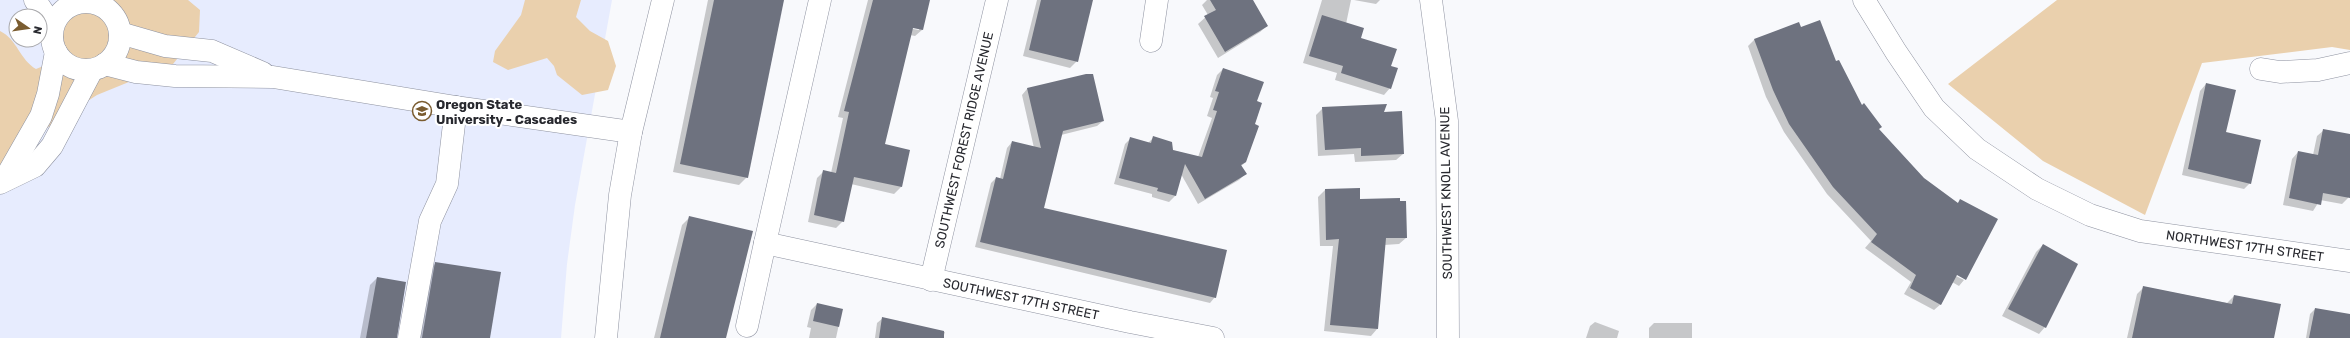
<svg xmlns="http://www.w3.org/2000/svg" width="2350" height="338" viewBox="0 0 2350 338" font-family="Rubik,sans-serif">
	<style>
		.built { fill: #e7ecfe; fill-rule: evenodd }
		.green { fill: #ead0ad }
		.shadow { fill: #0003; fill-rule: evenodd }
		.building { fill: #6e727f }
		.lines { fill: none; stroke-linecap: round; stroke-linejoin: round }
		.minor-casing { stroke: #8e92a0; stroke-width: 23 }
		.minor { stroke: #fff; stroke-width: 22 }
		.labels { text-anchor: middle; dominant-baseline: central; stroke-width: 4; stroke-linejoin: round; paint-order: stroke }
		.poi-label { font-size: 13px; font-weight: bold; fill: #28292f; stroke: #fff; text-anchor: start }
		.street-label { font-size: 13px; fill: #28292f; stroke: #fff }
	</style>
	<rect width="100%" height="100%" fill="#f8f9fc"/>
	<!-- built -->
	<path class="built" d="M0 0H612L575 205 567 264 561 338H0ZM16 16H40V40H16Z"/>
	<!-- green -->
	<g class="green">
		<path d="M75 0H188L200 10 199 32 173 64 97 95 52 124 0 167V31C17 39 20 60 36 69L46 65 62 14Z"/>
		<path d="M525 0H581L576 17 590 31 608 41 616 66 608 90 582 95 557 75 554 66 547 58 508 70 493 62 495 51 521 15Z"/>
		<path d="M2057 0H2350V50L2332 47 2202 63 2145 215 2043 161 1948 84Z"/>
	</g>
	<!-- shadow -->
	<g class="shadow">
		<path d="M708 0H774L747 177 739 185 673 172Z"/>
		<path d="M868 0H929L922 30 915 36 910 35 884 145 909 151 901 187 894 194 851 184 843 221 836 228 808 222 817 178 824 171 831 173 843 118 838 117ZM908 28H919V30Z"/>
		<path d="M1037 0H1092L1077 61 1070 68 1023 56Z"/>
		<path d="M1207 0H1252L1267 26 1260 32 1218 58 1198 24 1208 15 1202 5Z"/>
		<path d="M1322 0H1351L1346 24 1390 67V88L1384 95 1335 80 1337 73 1303 63Z"/>
		<path d="M1354 0H1380L1376 4Z"/>
		<path d="M1798 23 1800 29 1836 63 1861 107 1878 129 1923 179 1957 204 1961 200 1965 279 1953 272 1952 274 1964 280 1959 286 1952 282 1941 304 1934 310 1904 294 1911 282 1865 248 1871 241 1827 194 1784 132 1766 97 1748 46 1754 40Z"/>
		<path d="M1223 69 1256 102 1246 162 1241 166 1245 174 1239 180 1198 204 1181 174 1175 196 1169 202 1152 197V194L1114 184 1125 144 1131 138 1148 143 1153 138 1172 150 1198 157 1212 118 1207 116 1213 98 1210 97 1217 75Z"/>
		<path d="M1092 74 1103 121 1097 126 1061 135 1043 209 1215 297 1210 303 975 247 991 183 996 178 1000 179 1007 148 1012 142 1034 148 1022 95 1027 89Z"/>
		<path d="M2206 84 2225 132 2250 183 2244 189 2182 175 2200 91Z"/>
		<path d="M1323 108 1383 113 1403 154 1396 160 1355 162 1354 154 1318 156 1316 115Z"/>
		<path d="M2324 130 2350 135 2348 198 2342 204 2320 200 2313 211 2283 205 2292 159 2298 152 2313 155 2317 136Z"/>
		<path d="M1325 190 1359 200 1406 238 1399 244 1384 245 1377 329 1371 336 1324 331 1333 246H1320L1318 197Z"/>
		<path d="M690 217 725 338H654L682 225Z"/>
		<path d="M2043 245 2045 327 2039 334 2002 316 2036 252Z"/>
		<path d="M436 263 489 338H416L428 271Z"/>
		<path d="M377 278 396 338H360L370 285Z"/>
		<path d="M2144 287 2227 303 2234 296 2273 338H2127L2137 294Z"/>
		<path d="M817 304 842 310 836 338H809L811 328 807 327 811 310Z"/>
		<path d="M2315 309 2350 315V338H2306L2310 314Z"/>
		<path d="M883 318 945 332 943 338H875L877 323Z"/>
		<path d="M1595 322 1619 331 1617 338H1586L1590 326Z"/>
		<path d="M1654 323H1692V338H1649V328Z"/>
	</g>
	<!-- building -->
	<g class="building">
		<path d="M714 0H784L748 178 680 164Z"/>
		<path d="M873 0H930L923 30 913 28 885 144 910 150 902 187 854 177 844 222 814 215 823 170 836 173 849 112 844 111Z"/>
		<path d="M1041 0H1093L1078 62 1029 50Z"/>
		<path d="M1210 0H1253L1268 26 1225 52 1204 16 1216 10Z"/>
		<path d="M1322 15 1364 28 1361 38 1397 49 1391 66 1398 68 1391 89 1341 73 1343 66 1309 56Z"/>
		<path d="M1820 20 1836 61 1839 60 1862 105 1864 103 1882 127 1879 129 1924 178 1958 203 1960 199 1998 219 1966 280 1957 275 1941 305 1910 288 1916 275 1871 242 1877 234 1833 187 1789 124 1773 90 1754 39 1799 22 1801 27Z"/>
		<path d="M1223 68 1264 82 1257 101 1262 103 1255 124 1259 126 1246 162 1241 165 1247 174 1205 199 1185 164 1176 196 1157 191 1158 188 1119 178 1130 137 1151 143 1153 136 1172 142 1173 150 1202 157 1217 111 1213 110 1219 92 1215 91Z"/>
		<path d="M1086 74H1093L1104 121 1063 131 1044 208 1227 250 1216 298 980 242 996 177 1003 179 1012 141 1041 148 1027 88Z"/>
		<path d="M2206 83 2236 90 2226 132 2261 140 2251 184 2188 169Z"/>
		<path d="M1387 104 1384 112 1402 111 1404 154 1361 156V148L1325 150 1322 107Z"/>
		<path d="M2323 129 2350 134V198L2323 193 2321 205 2289 198 2298 151 2318 155Z"/>
		<path d="M1360 188V199L1400 198V201H1406L1407 238H1386L1378 329 1330 325 1339 239 1326 240 1325 189Z"/>
		<path d="M689 216 753 231 726 338H660Z"/>
		<path d="M2043 244 2078 264 2046 328 2008 309Z"/>
		<path d="M435 262 501 272 490 338H422Z"/>
		<path d="M377 277 406 282 397 338H366Z"/>
		<path d="M2143 286 2232 304 2234 295 2281 304 2274 338H2132Z"/>
		<path d="M817 303 843 309 839 327 813 321Z"/>
		<path d="M2315 308 2350 314V338H2309Z"/>
		<path d="M882 317 944 331V338H879Z"/>
	</g>
	<g class="lines">
		<!-- minor casing -->
		<g class="minor-casing">
			<g id="minor">
				<path d="M35 0 45 15 52 39"/>
				<path d="M1431 0 1447 121 1448 338"/>
				<path d="M1864 0 1896 52 1934 108 1977 149 2037 189 2090 215 2140 231 2350 261"/>
				<circle cx="86" cy="36" r="34"/>
				<path d="M120 33 165 46 212 51 263 73"/>
				<path d="M1151 41 1157 0"/>
				<path d="M105 64 136 72 175 76 273 77 456 107 631 132"/>
				<path d="M2261 69 2280 72 2318 70 2350 63"/>
				<path d="M5 179 41 116 48 94 56 52"/>
				<path d="M0 183 35 166 52 146 92 70"/>
				<path d="M765 243 820 0"/>
				<path d="M931 280 997 0"/>
				<path d="M747 326 765 243 1130 322 1213 338"/>
				<path d="M409 338 430 221 447 184 456 107"/>
				<path d="M606 338 620 195 631 132 663 0"/>
			</g>
		</g>
		<!-- minor -->
		<use href="#minor" class="minor"/>
	</g>
	<!-- icons -->
	<defs>
		<g id="university-ring" transform="scale(1)"><circle r="9.5" fill="#fff" stroke="#7a5c30" stroke-width="1.5"/><path d="M0-5L7-2L0 1L-7-2ZM-4 1L0 2.5L4 1V4Q0 6-4 4Z" fill="#7a5c30"/></g>
	</defs>
	<g fill-rule="evenodd">
		<use href="#university-ring" x="422" y="111"/>
	</g>
	<g class="labels">
		<!-- poi labels -->
		<g class="poi-label">
			<text x="436" y="104">Oregon State<tspan x="436" dy="15">University - Cascades</tspan></text>
		</g>
		<!-- street labels -->
		<g class="street-label">
			<text transform="translate(964 140) rotate(-77)">SOUTHWEST FOREST RIDGE AVENUE</text>
			<text transform="translate(1446 193) rotate(-91)">SOUTHWEST KNOLL AVENUE</text>
			<text transform="translate(2245 246) rotate(8)">NORTHWEST 17TH STREET</text>
			<text transform="translate(1021 299) rotate(12)">SOUTHWEST 17TH STREET</text>
		</g>
	</g>
	<!-- north arrow -->
	<g transform="translate(28 28) rotate(103)"><circle r="19" fill="#ffffff" stroke="#a9a9ac"/>
	<path d="M0-3L7 15L0 10L-7 15Z" fill="#7a5c30"/>
	<text y="-6" font-size="11" font-weight="bold" text-anchor="middle" fill="#28292f">N</text>
	</g>
</svg>
